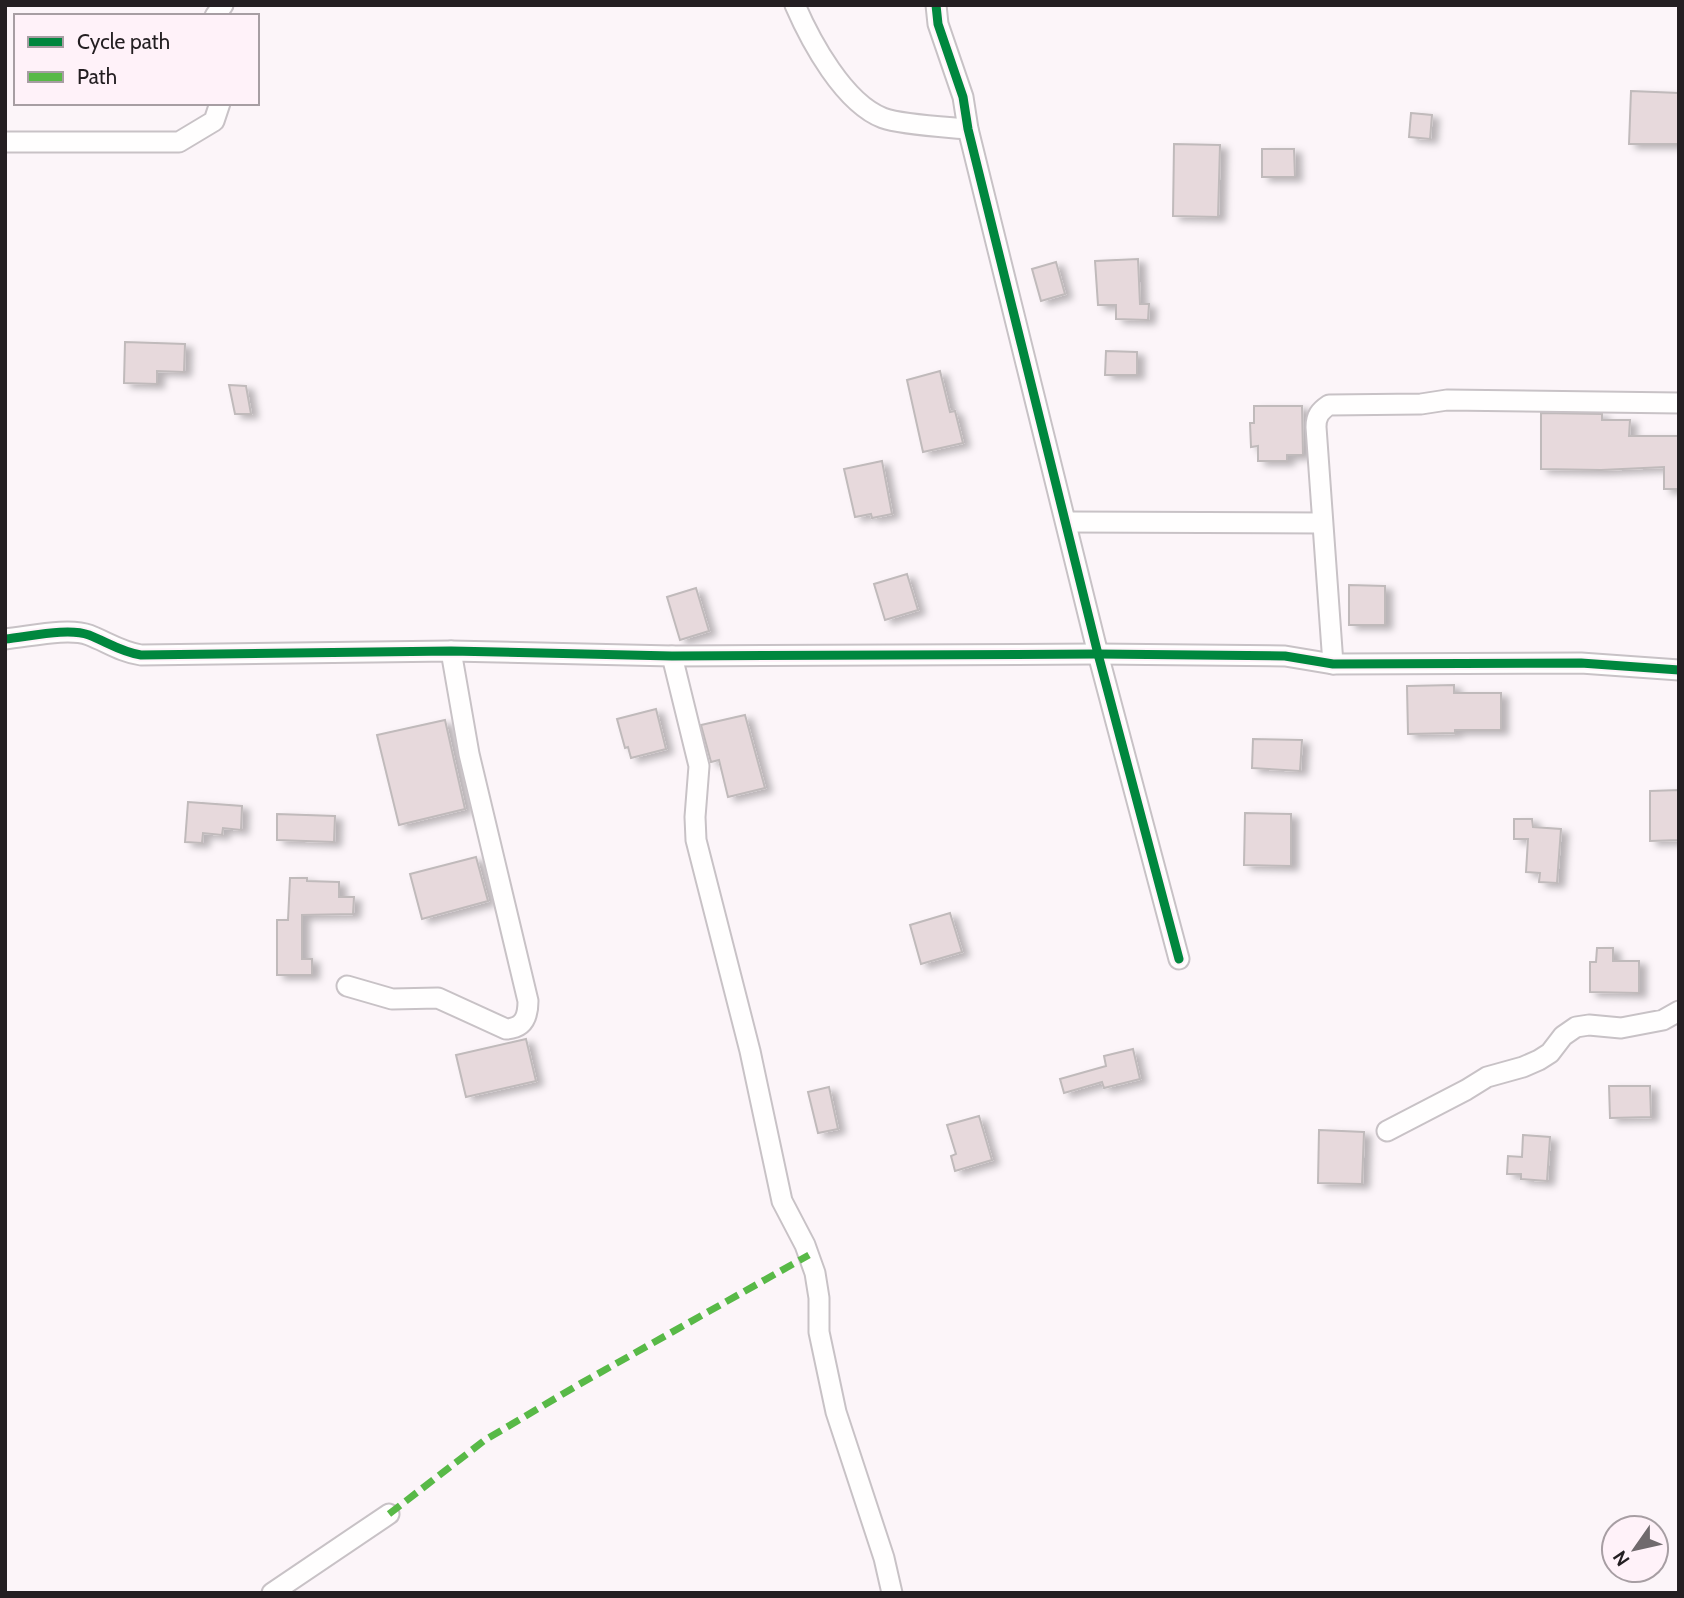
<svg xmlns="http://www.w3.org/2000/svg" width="1684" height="1598" viewBox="0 0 1684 1598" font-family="Cabin,sans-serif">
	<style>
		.building { fill: #e7d9dc; stroke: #c0babb; stroke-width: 2; filter: url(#shadow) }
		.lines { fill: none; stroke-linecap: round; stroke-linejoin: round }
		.minor-casing { stroke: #c8c2c6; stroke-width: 23 }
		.minor { stroke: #fffefe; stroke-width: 19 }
		.quiet { stroke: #58b947; stroke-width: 7; stroke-dasharray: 14 7; stroke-linecap: butt }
		.cycleway-casing { stroke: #fff2f9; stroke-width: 13 }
		.cycleway { stroke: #00873e; stroke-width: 9 }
	</style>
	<defs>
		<filter id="shadow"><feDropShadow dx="7" dy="4" stdDeviation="3.5" flood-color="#0004"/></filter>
	</defs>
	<rect width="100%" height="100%" fill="#fcf5f9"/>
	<!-- building -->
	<g class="building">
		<path d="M1631 91 1679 93V144H1629Z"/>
		<path d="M1411 113 1432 115 1430 139 1409 137Z"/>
		<path d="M1174 144 1220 145 1218 217 1173 216Z"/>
		<path d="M1262 149H1294L1295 177H1262Z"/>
		<path d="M1138 259 1140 304H1149L1148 320 1116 319V305H1098L1095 261Z"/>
		<path d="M1056 262 1065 294 1041 301 1032 269Z"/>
		<path d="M125 342 185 344 184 372 157 371V384L124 383Z"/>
		<path d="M1106 351 1137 352V375H1105Z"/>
		<path d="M940 371 950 412 955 411 963 443 923 452 907 380Z"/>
		<path d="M229 385 246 386 251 414H235Z"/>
		<path d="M1254 406H1302L1303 455H1287V461H1258V446L1251 447 1250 423H1254Z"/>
		<path d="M1541 413 1602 414V420H1630L1629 436H1679V489H1664V467L1601 470 1541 469Z"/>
		<path d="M882 461 892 514 872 518 871 514 855 517 844 469Z"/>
		<path d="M907 574 918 610 885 620 874 584Z"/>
		<path d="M1349 585 1385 586V625H1349Z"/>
		<path d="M696 588 709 631 680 640 667 597Z"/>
		<path d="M1454 685V693H1501V730H1455V733L1408 734 1407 686Z"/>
		<path d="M656 709 666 749 631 758 628 747 625 748 617 719Z"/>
		<path d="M745 715 765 788 728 797 719 760 711 762 701 725Z"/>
		<path d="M445 720 465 809 399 825 377 735Z"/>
		<path d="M1253 739 1302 740 1300 771 1252 768Z"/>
		<path d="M1679 790V840L1650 841V791Z"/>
		<path d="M188 802 242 806 241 830 223 828 222 835 203 833 202 843 185 842Z"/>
		<path d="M1245 813 1291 814V866L1244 865Z"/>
		<path d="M277 814 335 816 334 842 277 840Z"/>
		<path d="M1514 819H1532L1533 827 1561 829 1557 883 1539 882 1540 873 1526 872 1528 839H1514Z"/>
		<path d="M476 857 488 901 422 919 410 874Z"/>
		<path d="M290 878H307V881L339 882V897H354L353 914 302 915V959H312V975H277V920H288Z"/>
		<path d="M950 913 962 952 921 964 910 925Z"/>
		<path d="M1597 948H1613V961H1639V993L1590 992V962H1596Z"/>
		<path d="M526 1039 536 1081 466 1097 456 1055Z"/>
		<path d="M1133 1049 1140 1079 1104 1088 1102 1082 1064 1093 1060 1079 1106 1066 1104 1056Z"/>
		<path d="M1609 1086H1650L1651 1117 1610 1118Z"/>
		<path d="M829 1087 838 1129 818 1133 808 1092Z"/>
		<path d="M979 1116 992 1160 955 1171 951 1156 956 1154 947 1125Z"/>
		<path d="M1319 1130 1364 1132 1362 1184 1318 1183Z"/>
		<path d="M1523 1135 1550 1137 1547 1181 1521 1179V1174H1507L1508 1156 1522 1157Z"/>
	</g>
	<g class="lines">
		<!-- minor casing -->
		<g class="minor-casing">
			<g id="minor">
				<path d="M795 5C811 42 844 103 883 118 902 125 947 127 968 129"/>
				<path d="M936 5 938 24 963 97 968 129 1098 654 1179 959"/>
				<path d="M215 16 223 5"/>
				<path d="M5 142H179L214 121 220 103"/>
				<path d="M1067 522 1322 523"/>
				<path d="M5 639C28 637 68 627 89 635 107 642 121 652 141 655L451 651 672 656 1098 654 1285 656 1333 664 1581 663 1679 670"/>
				<path d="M672 656 699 766 695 817 696 840 750 1051 782 1201 805 1245 815 1273 819 1298V1332L836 1412 884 1558 892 1593"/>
				<path d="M1333 664 1316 427C1316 416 1320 411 1329 405L1421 404 1447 400 1679 403"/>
				<path d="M347 986 392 999 438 998 506 1029C524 1028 528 1017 528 1001L469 754 451 651"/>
				<path d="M1387 1131 1466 1090 1487 1077 1523 1067 1539 1060 1550 1053 1563 1036 1576 1027 1589 1025 1621 1028 1663 1020 1679 1011"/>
				<path d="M272 1593 389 1514"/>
			</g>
		</g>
		<!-- minor -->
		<use href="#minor" class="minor"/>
		<!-- quiet -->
		<path class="quiet" d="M389 1514 485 1440 578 1385 809 1255"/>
		<!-- cycleway casing -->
		<g class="cycleway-casing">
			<g id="cycleway">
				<path d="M936 5 938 24 963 97 968 129 1098 654 1179 959"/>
				<path d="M5 639C28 637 68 627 89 635 107 642 121 652 141 655L451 651 672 656 1098 654 1285 656 1333 664 1581 663 1679 670"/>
			</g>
		</g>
		<!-- cycleway -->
		<use href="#cycleway" class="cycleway"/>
	</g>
	<!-- border -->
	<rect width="1684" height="1598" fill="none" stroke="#241f22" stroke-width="14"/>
	<!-- legend -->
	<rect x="14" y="14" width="245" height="91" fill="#fff2f9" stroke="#a79ea3" stroke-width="2"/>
	<rect x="28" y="37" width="35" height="10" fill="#00873e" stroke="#a79ea3" stroke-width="2"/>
	<text x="77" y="49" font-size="21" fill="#241f22">Cycle path</text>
	<rect x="28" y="72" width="35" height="10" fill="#58b947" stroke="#a79ea3" stroke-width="2"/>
	<text x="77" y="84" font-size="21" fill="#241f22">Path</text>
	<!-- north arrow -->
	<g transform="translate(1635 1549) rotate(236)"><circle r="33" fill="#fff2f9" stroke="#a79ea3" stroke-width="2"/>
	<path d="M0-5L12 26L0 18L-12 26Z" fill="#706a6d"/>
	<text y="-10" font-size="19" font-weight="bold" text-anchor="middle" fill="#241f22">N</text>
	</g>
</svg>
